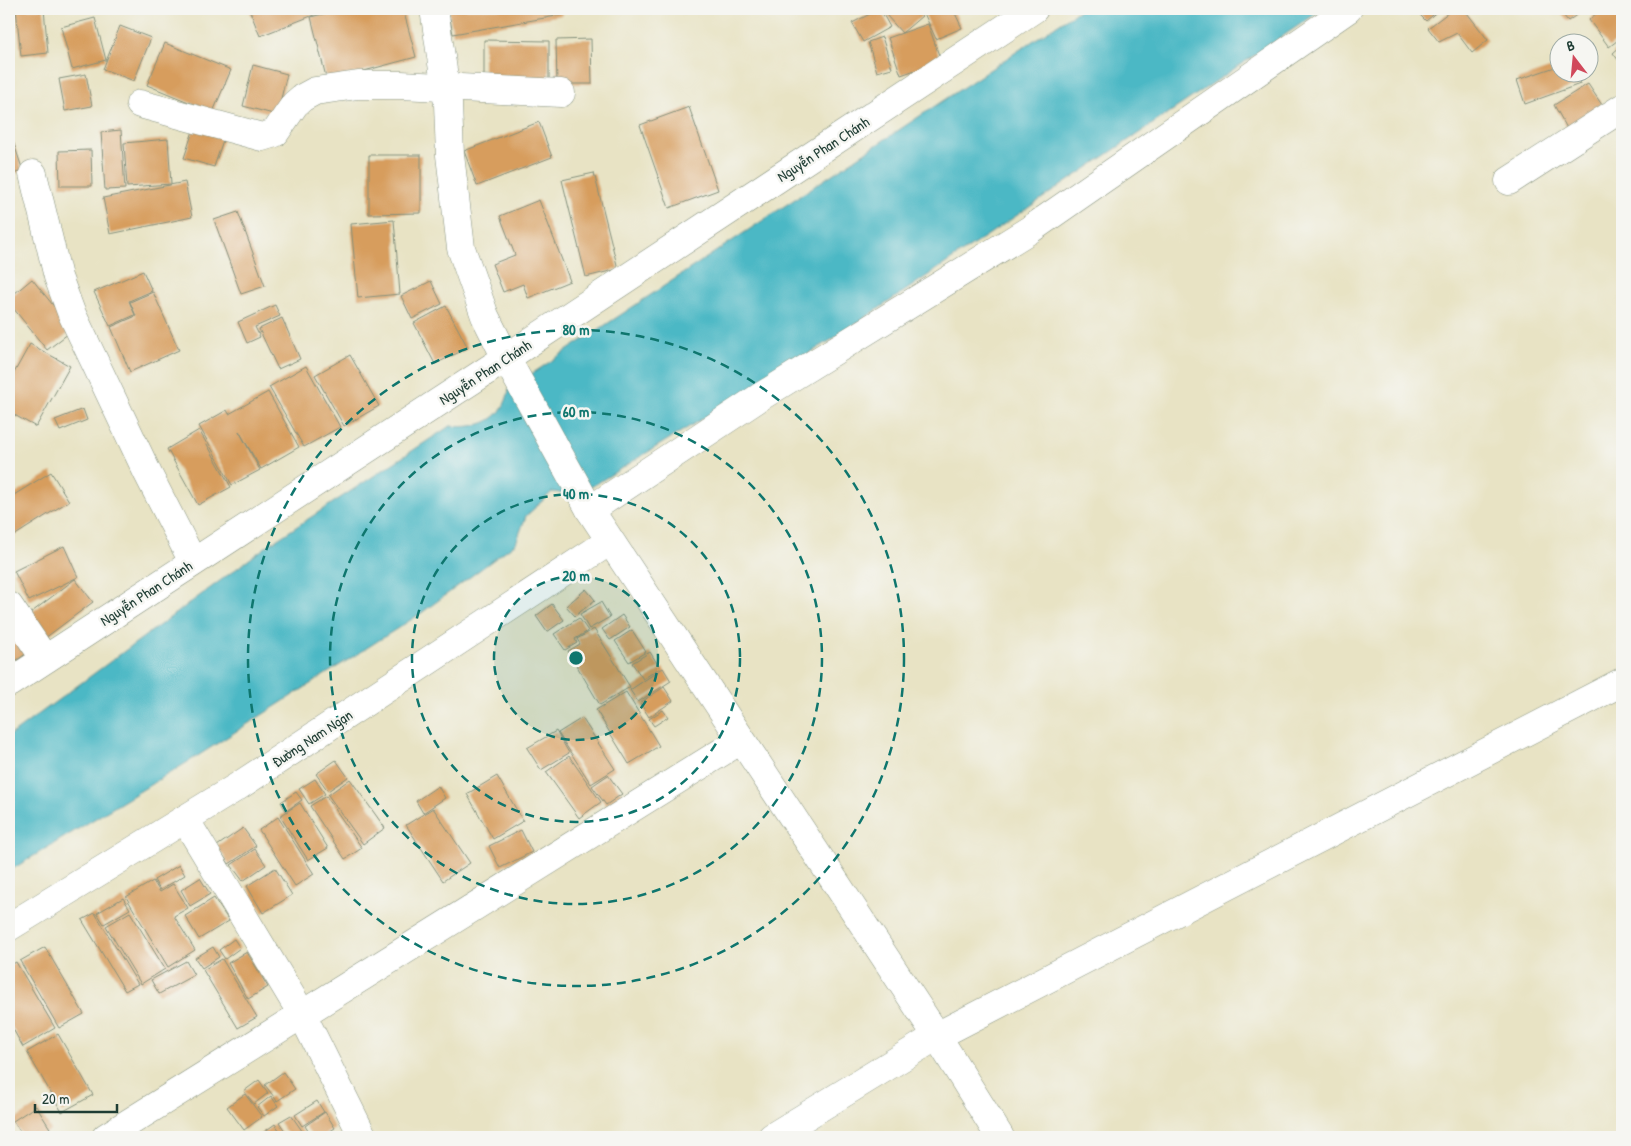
<svg xmlns="http://www.w3.org/2000/svg" width="1631" height="1146" viewBox="0 0 1631 1146" font-family="'Patrick Hand',sans-serif">
	<style>
		.water { fill: #4bb8c5; stroke: #357a7c }
		.building { fill: #d79d5d }
		.lines { fill: none; stroke-linecap: round; stroke-linejoin: round }
		.minor-casing { stroke: #84907c; stroke-width: 29 }
		.minor { stroke: #fff; stroke-width: 28 }
		.ring { fill: none; stroke: #0f766e; stroke-width: 2.5; stroke-dasharray: 9 6 }
		.labels { text-anchor: middle; dominant-baseline: central; stroke-width: 5; stroke-linejoin: round; paint-order: stroke }
		.street-label { font-size: 15px; fill: #1f3d34; stroke: #f6f6f2 }
		.centre { fill: #0f766e; stroke: #f6f6f2; stroke-width: 2.5 }
		.ring-label { font-size: 15px; text-anchor: middle; font-weight: bold; fill: #0f766e; stroke: #f6f6f2; stroke-width: 5; stroke-linejoin: round; paint-order: stroke }
	</style>
	<rect width="100%" height="100%" fill="#f6f6f2"/>
	<filter id="ink" filterUnits="userSpaceOnUse"><feTurbulence type="fractalNoise" baseFrequency=".02" numOctaves="2"/><feDisplacementMap in="SourceGraphic" scale="10" xChannelSelector="R" yChannelSelector="G"/><feConvolveMatrix kernelMatrix="1 2 1 2 8 2 1 2 1" color-interpolation-filters="sRGB"/></filter>
	<filter id="wash" filterUnits="userSpaceOnUse"><feTurbulence type="fractalNoise" baseFrequency=".0096" numOctaves="4" result="noise"/><feDisplacementMap in="SourceGraphic" scale="20" xChannelSelector="R" yChannelSelector="G"/><feGaussianBlur stdDeviation="1.12" result="paint"/><feColorMatrix in="noise" values="0 0 0 0 0 0 0 0 0 0 0 0 0 0 0 0 0 1.4 0 .05"/><feComposite in="paint" operator="in"/></filter>
	<g filter="url(#wash)">
		<rect width="100%" height="100%" fill="#e8e3c4"/>
		<!-- water -->
		<path class="water" d="M1081 9H1323L844 332 586 490 576 495 552 492 526 516 516 543 420 614 196 757 9 871V736L270 544 450 426C479 429 504 421 509 389Z"/>
		<g id="blocks">
			<!-- building -->
			<g class="building">
				<path d="M16 9H44L48 53 21 56Z"/>
				<path d="M249 9H329L260 36Z"/>
				<path d="M343 9H403L416 57 327 81 311 17Z"/>
				<path d="M448 9H561L562 15 453 34Z"/>
				<path d="M880 9 890 27 863 42 852 23Z"/>
				<path d="M896 9H915L922 16 902 33 887 16Z"/>
				<path d="M922 9H953L962 28 936 39Z"/>
				<path d="M1414 9H1440L1426 21Z"/>
				<path d="M1453 9H1464L1488 40 1472 53 1457 33 1439 42 1428 28Z"/>
				<path d="M1558 9H1585L1568 21Z"/>
				<path d="M1601 9H1618L1622 14V37L1609 47 1589 20Z"/>
				<path d="M95 18 106 60 72 69 61 27Z"/>
				<path d="M928 24 941 61 901 75 888 38Z"/>
				<path d="M120 26 151 38 134 81 103 69Z"/>
				<path d="M882 37 892 68 877 72 868 42Z"/>
				<path d="M591 39 592 84H557L556 40Z"/>
				<path d="M484 40 549 41V83H484Z"/>
				<path d="M165 43 231 70 213 112 147 85Z"/>
				<path d="M1622 45V65L1613 53Z"/>
				<path d="M253 65 287 74 277 115 243 106Z"/>
				<path d="M1558 66V72H1575L1580 84 1525 104 1517 80Z"/>
				<path d="M86 74 92 106 65 111 59 79Z"/>
				<path d="M1588 84 1604 108 1568 130 1554 105Z"/>
				<path d="M689 107 718 190 669 208 640 125Z"/>
				<path d="M539 122 552 157 477 186 464 151Z"/>
				<path d="M194 128 224 137 214 167 184 158Z"/>
				<path d="M9 129 23 171 9 175Z"/>
				<path d="M121 130 125 189 105 190 101 132Z"/>
				<path d="M168 139 171 184 127 187 124 143Z"/>
				<path d="M91 150 92 186H60L59 151Z"/>
				<path d="M369 155H421V213L369 214Z"/>
				<path d="M594 173 618 269 586 277 562 180Z"/>
				<path d="M185 182 192 217 110 234 103 198Z"/>
				<path d="M539 200 570 281 528 298 523 284 503 292 492 264 515 255 500 216Z"/>
				<path d="M238 212 265 286 241 294 214 220Z"/>
				<path d="M394 220 400 294 358 298 351 224Z"/>
				<path d="M143 271 152 291 129 301 135 315 110 326 94 292Z"/>
				<path d="M32 279 73 330 47 350 9 303V298Z"/>
				<path d="M431 281 442 304 412 319 401 296Z"/>
				<path d="M153 292 179 350 130 372 111 327 136 316 130 302Z"/>
				<path d="M275 305 280 316 255 327 260 337 247 343 238 322Z"/>
				<path d="M446 306 468 348 435 364 414 323Z"/>
				<path d="M282 318 300 359 278 369 259 329Z"/>
				<path d="M30 344 70 366 36 427 9 412V382Z"/>
				<path d="M350 355 379 406 344 426 315 375Z"/>
				<path d="M306 366 340 427 304 447 269 387Z"/>
				<path d="M268 392 299 447 261 469 239 431 260 470 232 485 199 426 227 410 229 414Z"/>
				<path d="M83 409 87 420 60 431 55 420Z"/>
				<path d="M199 430 231 487 198 505 167 449Z"/>
				<path d="M51 472 69 501 9 539V498Z"/>
				<path d="M64 546 78 577 29 601 14 571Z"/>
				<path d="M75 579 93 602 45 638 28 615Z"/>
				<path d="M586 589 595 600 575 616 566 606Z"/>
				<path d="M601 602 610 617 589 629 580 614Z"/>
				<path d="M552 604 564 620 547 632 536 616Z"/>
				<path d="M9 611 34 648 13 663 9 657Z"/>
				<path d="M622 615 630 627 610 640 602 629Z"/>
				<path d="M579 618 588 631 575 639 577 643 565 650 554 634Z"/>
				<path d="M594 629 630 687 600 705 568 651 580 644 577 639Z"/>
				<path d="M632 630 646 652 629 662 615 641Z"/>
				<path d="M650 652 660 668 643 679 632 663Z"/>
				<path d="M663 668 671 681 638 702 630 690Z"/>
				<path d="M664 687 673 701 649 717 640 703Z"/>
				<path d="M626 692 659 746 629 764 596 710Z"/>
				<path d="M663 710 668 717 654 726 649 719Z"/>
				<path d="M582 718 615 769 591 784 558 733Z"/>
				<path d="M556 731 569 753 541 770 527 748Z"/>
				<path d="M569 756 601 802 579 818 546 772Z"/>
				<path d="M336 760 348 777 328 791 316 774Z"/>
				<path d="M608 775 622 794 606 805 592 786Z"/>
				<path d="M497 776 523 821 493 839 467 794Z"/>
				<path d="M315 779 325 794 309 804 299 789Z"/>
				<path d="M350 779 385 828 363 844 328 795Z"/>
				<path d="M438 786 445 798 423 813 416 801Z"/>
				<path d="M296 792 302 800 286 811 281 802Z"/>
				<path d="M326 796 362 848 345 859 310 806Z"/>
				<path d="M300 803 328 848 308 860 280 816Z"/>
				<path d="M433 808 470 863 443 881 406 825Z"/>
				<path d="M278 817 314 874 295 886 259 830Z"/>
				<path d="M243 828 256 846 229 864 217 846Z"/>
				<path d="M521 830 532 852 500 868 489 846Z"/>
				<path d="M255 849 266 865 243 881 231 865Z"/>
				<path d="M179 865 185 875 160 890 154 880Z"/>
				<path d="M275 868 292 895 263 913 247 886Z"/>
				<path d="M200 878 210 894 190 906 181 890Z"/>
				<path d="M153 881 160 892 173 884 188 908 174 916 195 950 168 967 126 897Z"/>
				<path d="M123 898 130 909 104 924 97 913Z"/>
				<path d="M214 898 229 921 199 939 185 916Z"/>
				<path d="M130 912 165 969 141 984 106 926Z"/>
				<path d="M95 913 138 984 125 991 82 920Z"/>
				<path d="M234 939 240 948 225 959 219 950Z"/>
				<path d="M45 947 84 1014 59 1028 20 961Z"/>
				<path d="M213 947 219 957 202 968 195 958Z"/>
				<path d="M247 952 268 987 248 999 228 963Z"/>
				<path d="M222 959 257 1017 238 1028 203 970Z"/>
				<path d="M186 961 194 975 159 994 151 980Z"/>
				<path d="M16 962 55 1028 23 1047 9 1022V966Z"/>
				<path d="M58 1034 93 1095 62 1112 27 1052Z"/>
				<path d="M283 1072 295 1089 277 1101 265 1085Z"/>
				<path d="M259 1080 268 1093 254 1104 244 1091Z"/>
				<path d="M245 1094 262 1117 244 1130 227 1107Z"/>
				<path d="M271 1096 278 1106 264 1116 257 1107Z"/>
				<path d="M317 1101 324 1112 302 1126 295 1115Z"/>
				<path d="M36 1106 51 1130 40 1137H24L13 1121Z"/>
				<path d="M325 1112 335 1128 321 1137H312L305 1126Z"/>
				<path d="M291 1115 305 1135 301 1137H289L279 1122Z"/>
				<path d="M275 1124 284 1137H257Z"/>
			</g>
		</g>
	</g>
	<g filter="url(#ink)">
		<use href="#blocks" fill-opacity="0" stroke="#84907c" stroke-width="1"/>
		<g class="lines">
			<!-- minor casing -->
			<g class="minor-casing">
				<g id="minor">
					<path d="M434 9 448 104 450 155 461 248 485 316 506 358 590 510 937 1036 1000 1137"/>
					<path d="M140 104 262 137 275 133 295 104 302 98 315 91 358 85H401L561 93"/>
					<path d="M33 174 58 277 71 312 148 474 193 562"/>
					<path d="M1509 181 1622 108"/>
					<path d="M590 510 760 397 1031 229 1348 9"/>
					<path d="M9 606 45 659"/>
					<path d="M9 683 506 358 1034 9"/>
					<path d="M185 819 302 1014 363 1137"/>
					<path d="M9 927 237 787 610 541"/>
					<path d="M106 1137 741 740"/>
					<path d="M772 1137 937 1036 1622 682"/>
				</g>
			</g>
			<!-- minor -->
			<use href="#minor" class="minor"/>
		</g>
	</g>
	<!-- distance rings -->
	<circle cx="576" cy="658" r="82" fill="#0f766e" fill-opacity=".12"/>
	<g class="ring">
		<circle cx="576" cy="658" r="82"/>
		<circle cx="576" cy="658" r="164"/>
		<circle cx="576" cy="658" r="246"/>
		<circle cx="576" cy="658" r="328"/>
	</g>
	<g class="labels">
		<!-- street labels -->
		<g class="street-label">
			<text transform="translate(823 149) rotate(-33)">Nguyễn Phan Chánh</text>
			<text transform="translate(485 372) rotate(-33)">Nguyễn Phan Chánh</text>
			<text transform="translate(146 593) rotate(-33)">Nguyễn Phan Chánh</text>
			<text transform="translate(312 738) rotate(-33)">Đường Nam Ngạn</text>
		</g>
	</g>
	<circle cx="576" cy="658" r="8" class="centre"/>
	<g class="ring-label">
		<text x="576" y="335">80 m</text>
		<text x="576" y="417">60 m</text>
		<text x="576" y="499">40 m</text>
		<text x="576" y="581">20 m</text>
	</g>
	<!-- margin -->
	<rect width="1631" height="1146" fill="none" stroke="#f6f6f2" stroke-width="30"/>
	<!-- north arrow -->
	<g transform="translate(1574 58) rotate(344)"><circle r="24" fill="#f6f6f2" stroke="#a0aca6"/>
	<path d="M0-4L9 19L0 12L-9 19Z" fill="#d1495b"/>
	<text y="-8" font-size="14" font-weight="bold" text-anchor="middle" fill="#1f3d34">B</text>
	</g>
	<!-- scale -->
	<path d="M35 1104v8h82v-8" fill="none" stroke="#1f3d34" stroke-width="2.5"/>
	<text x="42" y="1104" font-size="15" fill="#1f3d34" stroke="#f6f6f2" stroke-width="4" paint-order="stroke">20 m</text>
</svg>
